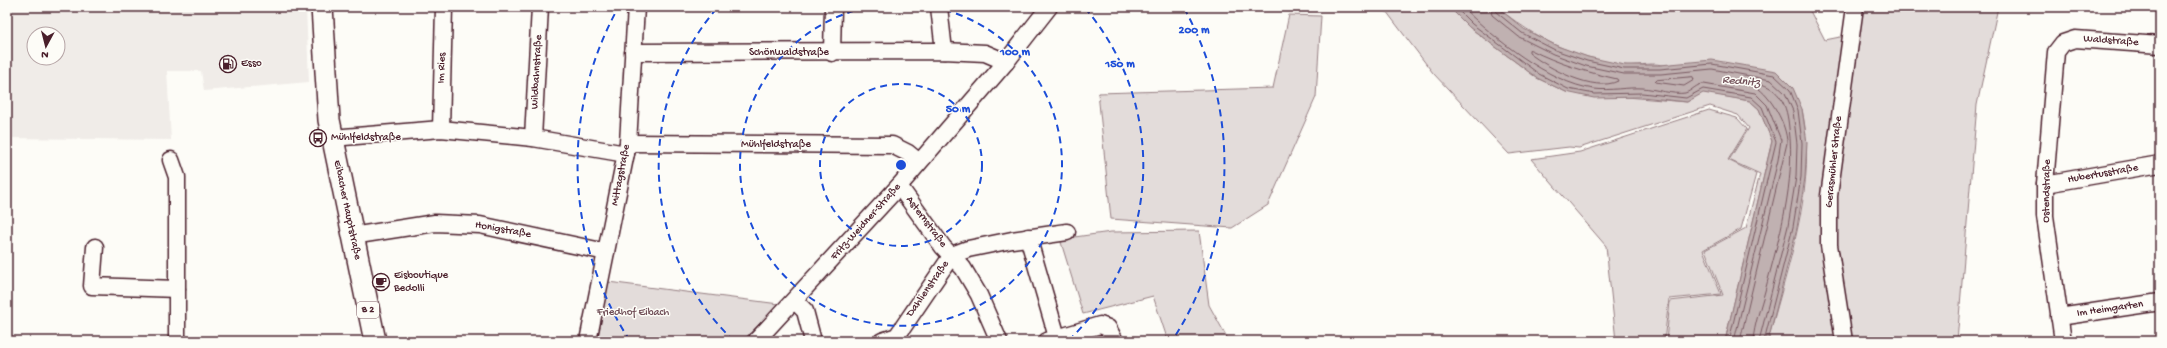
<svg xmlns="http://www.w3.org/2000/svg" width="2167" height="348" viewBox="0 0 2167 348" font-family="'Gochi Hand',sans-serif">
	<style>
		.built { fill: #f0ece8; fill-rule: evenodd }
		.green { fill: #e3dcda; stroke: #967e82 }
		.water { fill: #c0b1b1; stroke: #91777b }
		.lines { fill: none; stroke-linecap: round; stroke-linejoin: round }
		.shore { stroke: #795961; stroke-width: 1 }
		.minor-casing { stroke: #4a1f2b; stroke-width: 19 }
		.major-casing { stroke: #4a1f2b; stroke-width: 24 }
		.minor { stroke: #fdfcf7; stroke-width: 16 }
		.major { stroke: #fdfcf7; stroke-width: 21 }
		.ring { fill: none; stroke: #1d4ed8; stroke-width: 2; stroke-dasharray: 7 5 }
		.labels { text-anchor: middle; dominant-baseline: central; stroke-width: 3; stroke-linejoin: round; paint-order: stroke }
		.shield { fill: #fdfcf7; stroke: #806168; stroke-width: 1 }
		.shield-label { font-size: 10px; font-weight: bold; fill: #4a1f2b }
		.street-label { font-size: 11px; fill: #4a1f2b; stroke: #fdfcf7 }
		.poi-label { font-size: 11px; fill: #4a1f2b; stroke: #fdfcf7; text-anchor: start }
		.park-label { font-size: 11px; fill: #704e57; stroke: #fdfcf7 }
		.water-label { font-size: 12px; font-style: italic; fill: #73525a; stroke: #fdfcf7 }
		.centre { fill: #1d4ed8; stroke: #fdfcf7; stroke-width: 2 }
		.ring-label { font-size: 12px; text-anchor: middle; font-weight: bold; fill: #1d4ed8; stroke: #fdfcf7; stroke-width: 3; stroke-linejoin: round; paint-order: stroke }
	</style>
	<rect width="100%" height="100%" fill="#fdfcf7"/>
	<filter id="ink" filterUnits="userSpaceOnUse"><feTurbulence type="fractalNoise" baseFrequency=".025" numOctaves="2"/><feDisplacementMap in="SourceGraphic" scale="8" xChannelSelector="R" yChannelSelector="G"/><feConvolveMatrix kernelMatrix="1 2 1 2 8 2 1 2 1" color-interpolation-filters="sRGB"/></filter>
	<g filter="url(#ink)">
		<!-- built -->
		<path class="built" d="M7 7H306L309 82 204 91 201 71H167L171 140 7 138ZM34 34H58V58H34Z"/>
		<!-- green -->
		<g class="green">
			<path d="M1383 7H1449L1469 27 1537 78 1566 92 1687 102 1702 92 1750 101 1759 109 1772 141 1725 341H1666L1670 301 1723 295 1705 250 1746 228 1760 174 1729 160 1749 128 1738 115 1710 106 1579 148 1569 147 1509 154 1433 73Z"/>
			<path d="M1497 7H1808L1825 40 1855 34 1860 7H1998L1977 105 1957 341H1768C1783 283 1811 202 1806 142 1806 131 1804 120 1802 109 1756 94 1709 77 1662 65 1650 62 1635 67 1623 65 1571 56 1537 40 1497 7Z"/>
			<path d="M1289 15 1321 16 1316 97 1268 205 1232 228 1111 219 1098 93 1273 88Z"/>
			<path d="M1709 110 1737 118 1747 129 1728 160 1756 174 1741 229 1703 250 1721 294 1669 299 1664 341H1616L1606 246 1531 159 1580 152Z"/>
			<path d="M1199 231 1209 305 1229 341H1168L1153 296 1083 314 1060 239 1111 232Z"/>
			<path d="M608 282 779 304 742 341H597Z"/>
		</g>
		<!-- water -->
		<path class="water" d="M1449 7H1497L1524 29 1557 46 1588 57 1625 65H1660L1712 60 1776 71 1793 88 1802 109 1807 143 1805 178 1797 228 1768 341H1725L1772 141 1759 109 1750 101 1703 93 1687 102 1642 97 1594 98 1566 92 1537 78 1469 27Z"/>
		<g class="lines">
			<!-- shore -->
			<g class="shore">
				<path d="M1455 7 1472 24 1539 74 1568 89 1595 94 1642 93 1686 98 1703 89 1751 97 1762 107 1776 142 1729 341"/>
				<path d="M1462 7C1494 38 1549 83 1594 89 1610 91 1627 87 1643 88 1654 89 1675 95 1685 93 1692 91 1696 84 1704 84L1755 93 1767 105 1781 140 1778 160 1734 341"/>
				<path d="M1490 7 1492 15 1519 37 1553 54 1586 66 1624 74H1661L1712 69 1771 80 1785 93 1793 111 1797 144 1796 177 1788 226 1759 341"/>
				<path d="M1495 7 1496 12 1522 33 1555 50 1587 61 1624 69H1660L1712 64 1774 75 1790 90 1798 110 1802 143 1801 177 1793 227 1764 341"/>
				<path d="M1531 50C1559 64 1586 72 1617 79L1618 81C1594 93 1548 68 1529 53V50Z"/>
				<path d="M1693 77 1694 80 1684 86 1655 82 1657 80Z"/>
				<path d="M1740 341 1787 143C1787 125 1771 96 1756 87L1757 83C1781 88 1787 106 1789 128 1796 183 1779 238 1765 291 1761 306 1754 325 1753 341"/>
			</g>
			<!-- minor casing -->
			<g class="minor-casing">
				<g id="minor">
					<path d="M939 7 944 51"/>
					<path d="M633 52 944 51 985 53 1006 62"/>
					<path d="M832 53 833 7"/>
					<path d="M441 129 444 7"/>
					<path d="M332 138 441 129 533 138 626 154"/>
					<path d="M533 138 540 7"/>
					<path d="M628 143 892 145 908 153 919 162"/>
					<path d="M171 160 177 177V341"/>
					<path d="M2045 184 2160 164"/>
					<path d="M899 186 943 247 963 268 979 295 999 341"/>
					<path d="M352 236 435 223 480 225 606 252"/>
					<path d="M1028 237 1057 337"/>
					<path d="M95 247 92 286 177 289"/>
					<path d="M795 301 805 311 813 341"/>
					<path d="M2059 317 2160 302"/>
					<path d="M588 341 628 143 636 7"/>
					<path d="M756 341 899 186 1006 62 1049 7"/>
					<path d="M882 341 897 336 952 255 968 249 1012 240 1067 232"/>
					<path d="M1047 341 1100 325 1108 328 1115 341"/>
					<path d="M1844 341 1829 245V196L1855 7"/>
					<path d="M2063 341 2045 216V184L2056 52 2063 43 2075 39 2160 45"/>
				</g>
			</g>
			<!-- major casing -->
			<g class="major-casing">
				<path id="major" d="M322 7 329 120 375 341"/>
			</g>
			<!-- minor -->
			<use href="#minor" class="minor"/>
			<!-- major -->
			<use href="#major" class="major"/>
		</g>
	</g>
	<!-- distance rings -->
	<g class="ring">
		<circle cx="901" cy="165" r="81"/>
		<path d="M933 7A161 161 0 1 1 869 7"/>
		<path d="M734 341A242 242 0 0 1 717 8M1085 8A242 242 0 0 1 1068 341"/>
		<path d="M630 341A323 323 0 0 1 618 8M1184 8A323 323 0 0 1 1172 341"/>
	</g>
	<!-- icons -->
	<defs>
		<g id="fuel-ring" transform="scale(0.9)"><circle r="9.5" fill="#fdfcf7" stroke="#4a1f2b" stroke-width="1.5"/><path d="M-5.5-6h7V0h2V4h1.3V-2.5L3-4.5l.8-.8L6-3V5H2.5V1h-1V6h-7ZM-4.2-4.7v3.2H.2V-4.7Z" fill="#4a1f2b"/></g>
		<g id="bus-ring" transform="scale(0.9)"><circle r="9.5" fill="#fdfcf7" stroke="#4a1f2b" stroke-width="1.5"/><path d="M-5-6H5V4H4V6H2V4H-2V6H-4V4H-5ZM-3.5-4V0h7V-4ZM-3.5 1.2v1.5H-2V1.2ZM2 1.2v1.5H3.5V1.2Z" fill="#4a1f2b"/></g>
		<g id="cafe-ring" transform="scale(0.9)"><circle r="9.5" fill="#fdfcf7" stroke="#4a1f2b" stroke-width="1.5"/><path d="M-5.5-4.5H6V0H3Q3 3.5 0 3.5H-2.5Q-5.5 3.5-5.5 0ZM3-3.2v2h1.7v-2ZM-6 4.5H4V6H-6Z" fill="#4a1f2b"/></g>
	</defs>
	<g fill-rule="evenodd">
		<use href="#fuel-ring" x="228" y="64"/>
		<use href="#bus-ring" x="318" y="138"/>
		<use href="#cafe-ring" x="381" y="282"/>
	</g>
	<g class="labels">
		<!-- shield labels -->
		<rect class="shield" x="357" y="302" width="22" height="16" rx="3"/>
		<g class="shield-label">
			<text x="368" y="310">B 2</text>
		</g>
		<!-- street labels -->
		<g class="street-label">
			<text transform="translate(2111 41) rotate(4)">Waldstraße</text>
			<text x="789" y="53">Schönwaldstraße</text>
			<text transform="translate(442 68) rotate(-88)">Im Ries</text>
			<text transform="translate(537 72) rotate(-87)">Wildbahnstraße</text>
			<text x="776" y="145">Mühlfeldstraße</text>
			<text transform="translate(1834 162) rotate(-84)">Gerasmühler Straße</text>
			<text transform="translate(2103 174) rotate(-10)">Hubertusstraße</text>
			<text transform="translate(621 175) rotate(-79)">Mittagstraße</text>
			<text transform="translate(2047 191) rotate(-89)">Ostendstraße</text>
			<text transform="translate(347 210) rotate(78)">Eibacher Hauptstraße</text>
			<text transform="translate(866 222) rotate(-48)">Fritz-Weidner-Straße</text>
			<text transform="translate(926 222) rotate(53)">Asternstraße</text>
			<text transform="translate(503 230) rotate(10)">Honigstraße</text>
			<text transform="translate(928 289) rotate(-55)">Dahlienstraße</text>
			<text transform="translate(2110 309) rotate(-8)">Im Heimgarten</text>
		</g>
		<!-- poi labels -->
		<g class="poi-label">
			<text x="241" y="64">Esso</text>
			<text x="331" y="138">Mühlfeldstraße</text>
			<text x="394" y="276">Eisboutique<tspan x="394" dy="13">Bedolli</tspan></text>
		</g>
		<!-- park labels -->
		<g class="park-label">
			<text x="633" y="313">Friedhof Eibach</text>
		</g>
		<!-- water labels -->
		<g class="water-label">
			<text transform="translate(1741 82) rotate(5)">Rednitz</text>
		</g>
	</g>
	<circle cx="901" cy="165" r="6" class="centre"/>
	<g class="ring-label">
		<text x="1194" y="33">200 m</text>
		<text x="1015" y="55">100 m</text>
		<text x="1120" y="67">150 m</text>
		<text x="958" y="112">50 m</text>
	</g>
	<!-- margin -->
	<rect width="2167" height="348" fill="none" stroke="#fdfcf7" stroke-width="24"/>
	<rect x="12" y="12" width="2143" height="324" fill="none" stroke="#4a1f2b" stroke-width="1.5" filter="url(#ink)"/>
	<!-- north arrow -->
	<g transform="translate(46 46) rotate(187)"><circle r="19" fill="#fdfcf7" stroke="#b5a4a5"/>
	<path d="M0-3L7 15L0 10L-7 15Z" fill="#4a1f2b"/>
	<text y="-6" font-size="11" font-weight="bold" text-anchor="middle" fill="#4a1f2b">N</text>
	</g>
</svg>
